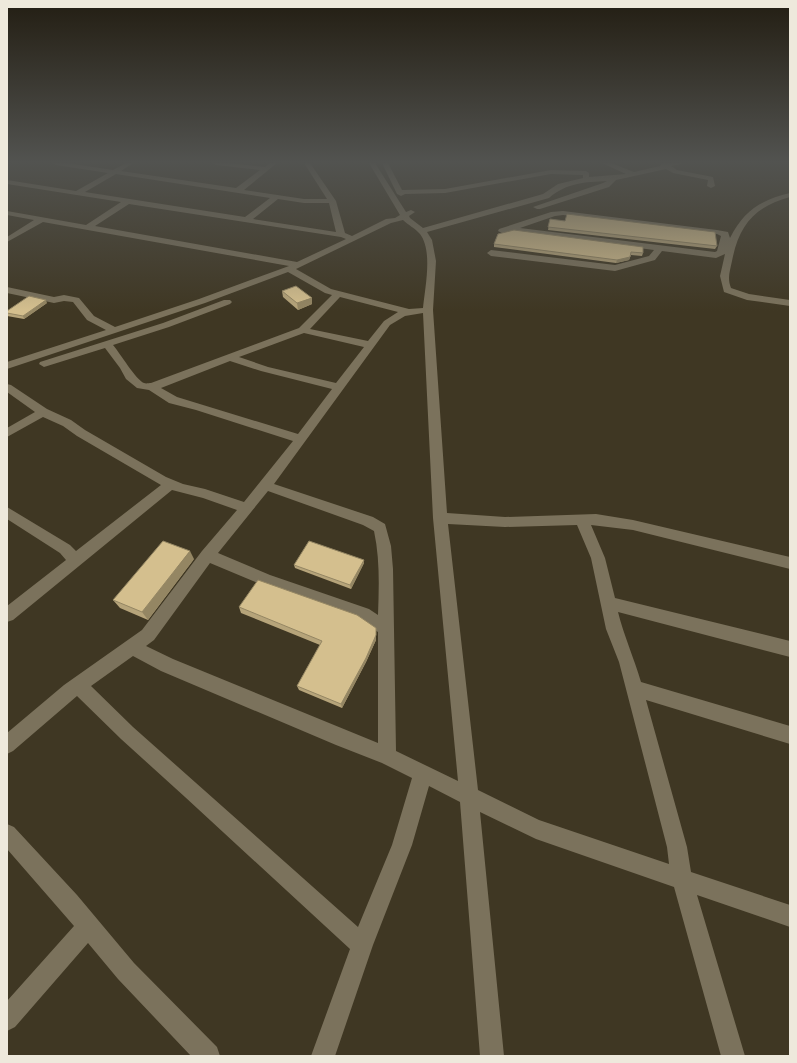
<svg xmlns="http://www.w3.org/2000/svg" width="797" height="1063" viewBox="0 0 797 1063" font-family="Merriweather,serif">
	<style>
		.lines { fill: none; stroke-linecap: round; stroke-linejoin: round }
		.minor { fill: #7b725c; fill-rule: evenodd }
		.wall { fill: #b6a47a }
		.shaded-wall { fill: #948663 }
		.building { fill: #d4bf8e; stroke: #948663 }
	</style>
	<rect width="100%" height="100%" fill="#3f3723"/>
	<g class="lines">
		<!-- minor -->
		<g class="minor">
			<path d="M53 163H67L113 170 126 163H133L121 171 236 188 260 170 216 165 213 163H229L265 167 270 163H277L244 190 304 199H327L304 163H310L336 201 345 233 352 236 386 219 395 218 400 215 369 163H375L406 212 411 210 415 212 409 216 410 218 423 228 543 194 558 184 583 178V175L551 174 445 193 405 194 401 196 397 194 382 163H388L402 190 445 189 551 170 586 171 589 173V177L626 174 604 164 603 163H611L634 172 660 166 662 163H682L681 164 671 166 677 170 713 177 715 186 711 188 707 186 708 180 673 173 666 169 616 180 609 187 540 209H537L533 207 603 183 607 181C585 182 566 183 549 198L427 232 432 240 436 261 433 310 447 513 505 517 596 514 633 520 790 557V569L633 530 591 525 605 558 615 598 790 641V657L618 612C624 636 634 658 641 682L790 726V744L646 700 687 847 691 872 790 905V927L697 895 745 1056H721L674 887 536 839 480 812 504 1056H480L460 802 429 786 412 845 373 945 335 1056H311L350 949 185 797 121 739 77 696 13 751 7 754V733L64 685 142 630 202 551 237 510 203 498 172 490 13 620 7 622V606L66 560 60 553 7 519V507L70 545 76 551 161 485 77 436 63 426 43 417 7 437V428L35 412 7 392V384L11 385 47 409 71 420 85 430 166 477 183 484 205 489 244 502 293 441 196 410 169 403 149 390 137 388 126 379 120 368 105 348 44 367 39 364 40 362 163 323 224 300H230L232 302 230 304 169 327 113 345C120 353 136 380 144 383 146 384 149 383 151 383L299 328 332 295 325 293 288 272 205 303 7 369V362L106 330 87 320 73 302 64 301 54 303 7 293V287L54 297 64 295 79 298 94 316 115 327 199 299 289 266 43 222 7 242V237L34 220 7 215V211L86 225 121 202 7 184V180L76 191 108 173 56 165ZM116 174 270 198 245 217 85 192ZM278 199 304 203H329L336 232 253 219ZM129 204 341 237 346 239 297 262 95 226ZM403 220C408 225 415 228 420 234 433 251 425 287 423 308L409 309 331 289 296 269 391 223ZM340 297 398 312 384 321 368 341 310 329ZM423 313 433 518 458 781 396 751 393 569 391 546 385 524 373 517 274 484 390 325 405 316ZM304 333 364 347 336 383 268 367 239 357ZM230 361 261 371 332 389 298 434 177 397 161 388ZM268 491 363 525 374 531C380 559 379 587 378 615L369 609 270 575 218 553ZM448 524 505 527 577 525 591 558 606 629 619 662 667 847 669 864 539 820 478 790ZM210 563 260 584 358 619 378 632V743L173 659 146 646 154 640ZM133 656 161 671 336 745 382 763 412 778 392 845 358 927 133 727 91 686Z"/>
			<path d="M790 193V197C754 207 739 225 732 261 730 271 727 278 731 288L749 294 790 300V306L747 300 724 292 720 276 725 254 716 258 662 251 655 260 615 271 491 256 487 253 491 250 615 265 649 256 654 250 509 231 502 233 498 231 499 229 551 212 563 211 717 230 728 232 730 238C744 210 761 200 790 193ZM563 215 717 234 721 236 717 251 715 252 520 228 555 216Z"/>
			<path d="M7 824 14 827 77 895 134 963 217 1047 220 1056H191L118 979 88 943 15 1027 7 1031V1001L74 926 7 849Z"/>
		</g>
	</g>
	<!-- wall -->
	<g class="wall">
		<path d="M550 219 717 246 715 249 548 230Z"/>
		<path d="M498 234 643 253 642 256 631 255 629 260 616 263 494 247V244Z"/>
		<path d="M282 291 312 304 298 310 283 297Z"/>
		<path d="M47 303 24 319 7 316V311Z"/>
		<path d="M194 559 148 620 120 608 113 600Z"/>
		<path d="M364 563 351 589 295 568 294 565Z"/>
		<path d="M239 607 376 628V640L366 662 342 708 299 690 297 686 320 645 241 613Z"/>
	</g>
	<!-- shaded-wall -->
	<g class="shaded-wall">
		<path d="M630 257 629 260 616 263 617 260Z"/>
		<path d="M312 298V304L298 310 297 303Z"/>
		<path d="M46 300 47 303 24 319 23 316Z"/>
		<path d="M190 551 194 559 148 620 142 612Z"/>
		<path d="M364 560V563L351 589 350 585Z"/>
		<path d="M376 628V640L366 662 342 708 341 704Z"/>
	</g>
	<!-- building -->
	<g class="building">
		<path d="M567 214 715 232 717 246 548 227 550 219 565 221Z"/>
		<path d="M514 230 643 247V253L631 252 630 257 617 260 494 244 498 234Z"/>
		<path d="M296 286 312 298 297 303 282 291Z"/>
		<path d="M29 296 46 300 23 316 7 313V311Z"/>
		<path d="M163 541 190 551 142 612 113 600Z"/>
		<path d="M309 541 364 560 350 585 294 565Z"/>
		<path d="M258 580 357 615 376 628V635L366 658 341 704 297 686 322 641 239 607Z"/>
	</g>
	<!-- sky -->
	<linearGradient id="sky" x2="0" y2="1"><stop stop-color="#231e13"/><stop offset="0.52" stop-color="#525350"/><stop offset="1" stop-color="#525350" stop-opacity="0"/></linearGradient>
	<rect width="797" height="311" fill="url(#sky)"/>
	<!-- border -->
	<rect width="797" height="1063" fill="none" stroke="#eee9dc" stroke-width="16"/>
</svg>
